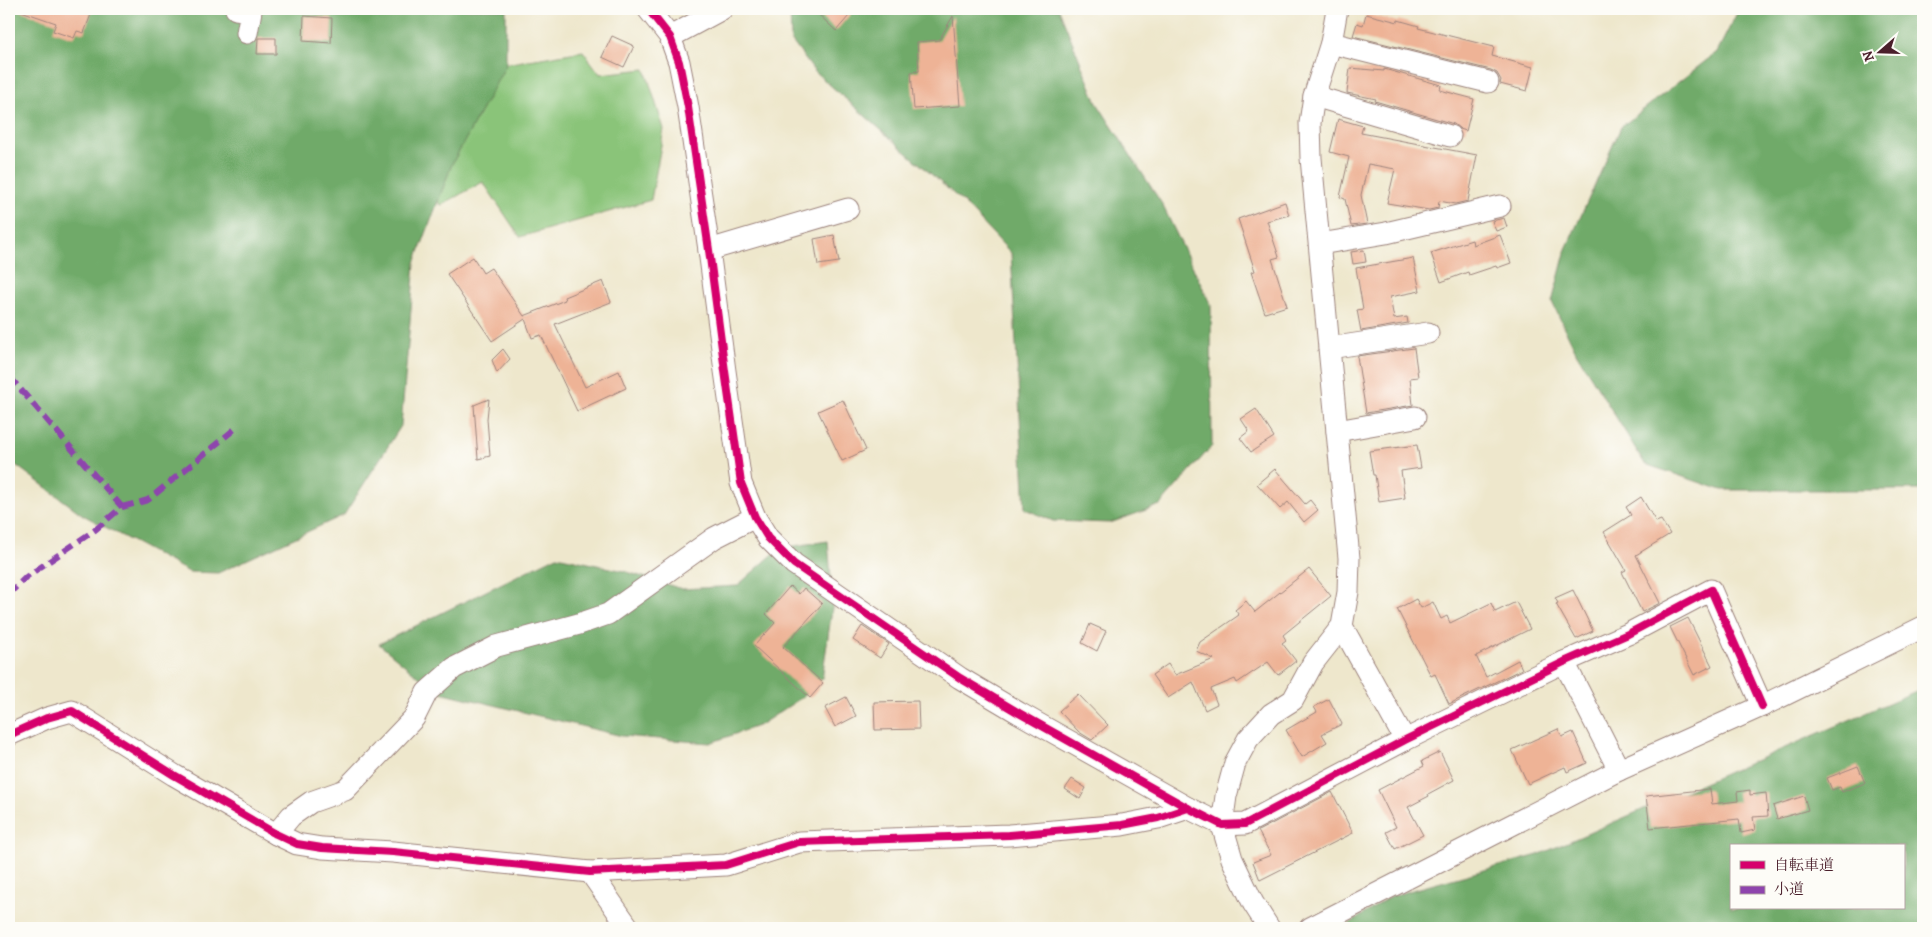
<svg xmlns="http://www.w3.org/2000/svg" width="1932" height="937" viewBox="0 0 1932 937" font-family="Alegreya,'Noto Serif JP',serif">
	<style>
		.green { fill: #8ac479; stroke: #6a7252 }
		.forest { fill: #6faa69; stroke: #5c644a; fill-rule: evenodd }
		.building { fill: #eeb396 }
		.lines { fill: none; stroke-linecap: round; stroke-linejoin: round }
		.minor-casing { stroke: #9c837c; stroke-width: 23 }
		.minor { stroke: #fff; stroke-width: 21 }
		.quiet { stroke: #8e44ad; stroke-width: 6; stroke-dasharray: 12 6; stroke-linecap: butt }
		.cycleway-casing { stroke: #fdfcf7; stroke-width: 11 }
		.cycleway { stroke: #d6006c; stroke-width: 8 }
	</style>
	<rect width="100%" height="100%" fill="#fdfcf7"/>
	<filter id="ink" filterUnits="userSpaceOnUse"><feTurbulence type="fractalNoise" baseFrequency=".02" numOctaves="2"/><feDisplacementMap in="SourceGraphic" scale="10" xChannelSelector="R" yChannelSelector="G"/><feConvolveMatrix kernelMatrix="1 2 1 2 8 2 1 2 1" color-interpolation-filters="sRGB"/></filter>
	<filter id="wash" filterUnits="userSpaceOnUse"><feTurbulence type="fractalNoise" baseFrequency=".0096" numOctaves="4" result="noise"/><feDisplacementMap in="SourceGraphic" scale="20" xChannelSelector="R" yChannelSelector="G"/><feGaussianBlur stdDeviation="1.12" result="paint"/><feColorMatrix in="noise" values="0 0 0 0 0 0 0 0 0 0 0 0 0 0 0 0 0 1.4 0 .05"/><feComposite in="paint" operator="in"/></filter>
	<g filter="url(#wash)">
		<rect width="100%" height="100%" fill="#eee7cc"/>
		<!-- green -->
		<path class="green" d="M583 51 600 74 645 69 664 129 651 200 520 237 483 182 441 205 425 187 481 68Z"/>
		<!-- forest -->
		<g class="forest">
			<path d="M9 9H506V65L452 164 415 263 401 426 344 515 218 573 189 572 83 515 9 460Z"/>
			<path d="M790 9H1059L1097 103 1162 204 1211 305 1212 446 1160 505 1110 523 1053 521 1025 509 1011 253 964 203 814 71 791 40Z"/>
			<path d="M1739 9H1923V490H1722L1645 464 1577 354 1552 302 1566 249 1621 127 1717 52Z"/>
			<path d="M828 541 833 602 822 679 801 698 760 725 710 743 622 736 436 691 379 644 557 556 624 571 682 589 737 586 780 548Z"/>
			<path d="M1923 688V928H1343L1391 896 1538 855ZM1731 846H1903V908H1731Z"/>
		</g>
		<g id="blocks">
			<!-- building -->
			<g class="building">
				<path d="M21 9H93L84 33 77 31 74 38 53 31 56 23 21 11Z"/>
				<path d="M813 9H855L836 31Z"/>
				<path d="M1366 14 1398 22V20L1419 26 1418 28 1494 47 1492 56 1533 67 1527 91 1500 84 1501 80 1497 73 1491 70 1353 36 1357 23 1363 25Z"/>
				<path d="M304 16 332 18 331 43 303 41Z"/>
				<path d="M953 16 960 106 914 109 911 72 919 71 917 42 939 40Z"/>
				<path d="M612 36 634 46 624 67 602 57Z"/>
				<path d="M258 38H276V54H257Z"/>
				<path d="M1350 68 1384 71V69L1441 85 1440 90 1474 99 1466 131 1460 129 1454 124 1375 101 1376 99 1347 93Z"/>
				<path d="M1338 119 1363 126 1361 133 1477 155 1468 201 1455 204 1439 201 1438 208 1429 210 1387 203 1395 169 1368 164 1361 195 1367 224 1351 226 1345 199 1340 197 1349 157 1330 152Z"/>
				<path d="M1285 202 1289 215 1267 221 1279 257 1272 259 1287 306 1265 313 1251 272 1255 271 1238 219Z"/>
				<path d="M1504 218 1507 227 1496 231 1492 221Z"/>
				<path d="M834 235 839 262 818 265 814 239Z"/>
				<path d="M1500 235 1511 263 1497 268 1496 266 1469 275 1468 272 1441 282 1431 253 1472 240 1473 245Z"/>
				<path d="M1364 250 1366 262 1353 264 1351 252Z"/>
				<path d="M473 257 483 273 491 268 524 316 565 300 564 297 603 281 611 302 555 324 585 387 619 371 626 388 577 411 541 335 532 338 525 319 492 341 447 274Z"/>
				<path d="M1413 258 1420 291 1390 297 1394 319 1407 317 1408 323 1361 331 1357 310 1363 309 1356 268Z"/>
				<path d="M1414 348 1418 377 1410 378 1413 405 1366 413 1357 356Z"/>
				<path d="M503 349 510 359 497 373 492 360Z"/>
				<path d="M489 399 487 419 490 456 478 459 474 405Z"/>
				<path d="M843 400 866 450 842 461 818 411Z"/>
				<path d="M1256 409 1274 437 1251 452 1240 438 1249 431 1241 419Z"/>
				<path d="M1417 445 1421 468 1401 471 1405 498 1379 502 1375 475H1373L1369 451Z"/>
				<path d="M1275 469 1305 504 1310 500 1318 510 1304 522 1288 502 1280 509 1257 484Z"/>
				<path d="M1641 497 1656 522 1661 520 1670 534 1636 555 1660 603 1642 612 1622 572 1626 570 1604 532 1631 515 1626 507Z"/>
				<path d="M1309 569 1331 596 1283 635 1286 640 1282 643 1296 661 1278 675 1268 662 1237 683 1235 679 1211 689 1217 704 1205 710 1193 682 1168 698 1152 675 1168 664 1175 675 1214 659 1196 651 1200 642 1239 615 1235 610 1246 601 1255 612Z"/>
				<path d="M790 586 799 594 804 588 822 604 783 647 823 683 810 698 754 646 775 623 766 614Z"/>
				<path d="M1573 590 1593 631 1576 639 1556 604 1558 603 1555 598Z"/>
				<path d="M1416 599 1421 608 1433 602 1441 619 1447 616 1450 623 1491 603 1495 612 1516 602 1530 629 1476 656 1486 677 1518 660 1522 669 1449 704 1435 674 1431 676 1397 609Z"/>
				<path d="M1688 618 1712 666 1694 675 1670 627Z"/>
				<path d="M1090 624 1106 631 1097 651 1082 643Z"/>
				<path d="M862 626 889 644 880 658 853 640Z"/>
				<path d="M1078 694 1108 725 1092 740 1079 732 1059 711Z"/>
				<path d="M846 697 856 716 835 727 825 708Z"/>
				<path d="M1329 699 1342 724 1322 734 1327 742 1302 757 1286 730 1317 712 1314 707Z"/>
				<path d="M918 701 919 729 875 730 874 702Z"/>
				<path d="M1558 729 1562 737 1573 732 1587 763 1567 772 1565 767 1528 784 1512 750Z"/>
				<path d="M1440 752 1454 780 1428 794 1429 796 1408 807 1423 835 1395 849 1386 832 1396 827 1378 790 1424 766 1422 761Z"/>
				<path d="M1858 766 1865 783 1842 792 1840 787 1832 790 1827 778Z"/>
				<path d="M1072 779 1086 788 1080 799 1065 789Z"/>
				<path d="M1710 789 1712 804 1738 801 1737 792 1750 790V795L1766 793 1768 816 1753 817 1755 830 1741 833 1739 819 1650 828 1646 796Z"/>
				<path d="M1332 792 1353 833 1260 880 1253 862 1271 855 1258 831Z"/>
				<path d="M1804 796 1808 810 1777 819 1773 806Z"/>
			</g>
		</g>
	</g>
	<g filter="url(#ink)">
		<use href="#blocks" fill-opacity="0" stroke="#9c837c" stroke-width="1"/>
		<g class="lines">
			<!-- minor casing -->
			<g class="minor-casing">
				<g id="minor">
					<path d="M236 9 251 11 247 33"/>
					<path d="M648 9 670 37 679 62 688 107 709 250 725 371 741 483 755 517 768 538 794 564 960 678 1019 713 1188 808 1222 825 1245 824 1405 740 1564 662 1628 634 1711 590 1762 706"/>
					<path d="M670 37 722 9"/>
					<path d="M1331 43 1488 82"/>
					<path d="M1314 96 1450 136"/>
					<path d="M1320 244 1386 233 1500 206"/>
					<path d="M709 250 848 209"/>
					<path d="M1329 348 1428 333"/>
					<path d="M1337 431 1415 417"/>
					<path d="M1342 626 1405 740"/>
					<path d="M1564 662 1619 770"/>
					<path d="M9 735 47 718 72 711 174 775 276 834 297 844 322 848 393 852 590 872 726 865 799 842 1009 835 1122 825 1158 818 1188 808"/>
					<path d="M276 834 291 816 311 802 345 790 414 718 427 692 454 668 497 646 579 624 608 614 714 538 755 517"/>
					<path d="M590 872 629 928"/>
					<path d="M1269 928 1253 903 1232 859 1222 825 1226 796 1235 763 1248 739 1271 714 1293 700 1313 663 1342 626 1348 592 1349 558 1311 158 1310 123 1314 96 1331 43 1337 9"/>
					<path d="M1310 928 1619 770 1762 706 1923 627"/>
				</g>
			</g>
			<!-- minor -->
			<use href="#minor" class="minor"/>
			<!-- quiet -->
			<g class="quiet">
				<path d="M9 376 122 507 95 530 26 577 9 594"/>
				<path d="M122 507 148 500 236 428"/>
			</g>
			<!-- cycleway casing -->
			<g class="cycleway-casing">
				<g id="cycleway">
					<path d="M648 9 670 37 679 62 688 107 709 250 725 371 741 483 755 517 768 538 794 564 960 678 1019 713 1188 808 1222 825 1245 824 1405 740 1564 662 1628 634 1711 590 1762 706"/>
					<path d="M9 735 47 718 72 711 174 775 276 834 297 844 322 848 393 852 590 872 726 865 799 842 1009 835 1122 825 1158 818 1188 808"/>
				</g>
			</g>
			<!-- cycleway -->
			<use href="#cycleway" class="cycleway"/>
		</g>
	</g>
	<!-- margin -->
	<rect width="1932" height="937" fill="none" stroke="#fdfcf7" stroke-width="30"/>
	<!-- legend -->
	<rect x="1730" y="844" width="175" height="65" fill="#fdfcf7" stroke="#b5a4a5"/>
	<rect x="1740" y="861" width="25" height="8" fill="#d6006c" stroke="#b5a4a5"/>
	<text x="1774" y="870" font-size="15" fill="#4a1f2b">自転車道</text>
	<rect x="1740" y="886" width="25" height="8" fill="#8e44ad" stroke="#b5a4a5"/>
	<text x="1774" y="894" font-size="15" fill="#4a1f2b">小道</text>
	<!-- north arrow -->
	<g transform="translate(1880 52) rotate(250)" stroke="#fdfcf7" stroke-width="4" paint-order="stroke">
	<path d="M0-4L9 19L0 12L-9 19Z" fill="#4a1f2b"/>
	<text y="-8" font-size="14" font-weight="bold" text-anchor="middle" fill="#4a1f2b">N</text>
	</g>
</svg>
